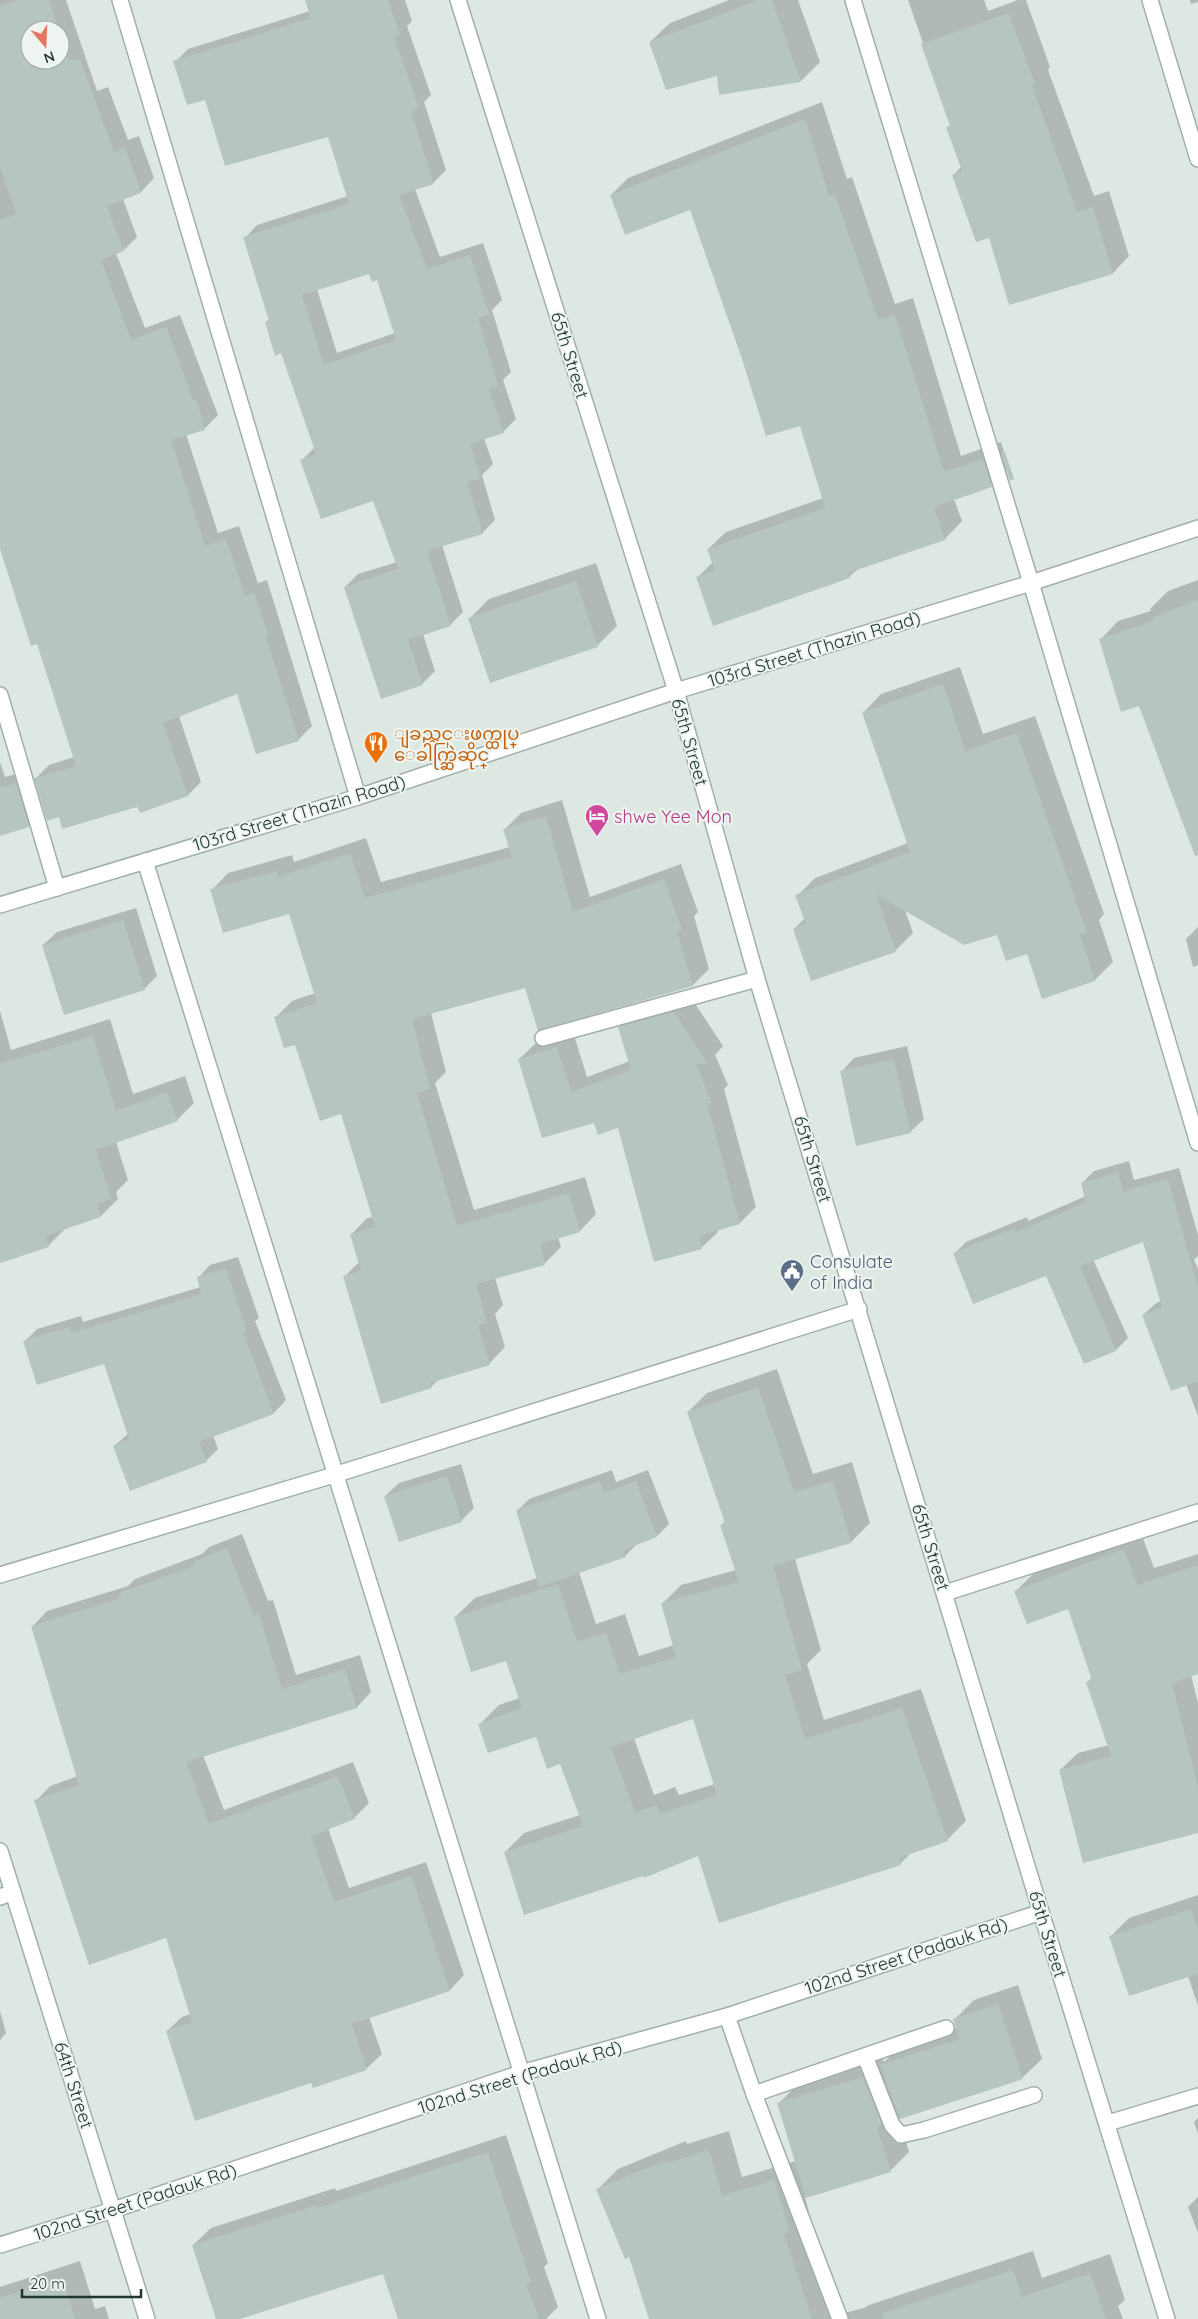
<svg xmlns="http://www.w3.org/2000/svg" width="1198" height="2319" viewBox="0 0 1198 2319" font-family="Quicksand,'Noto Sans Myanmar',sans-serif">
	<style>
		.shadow { fill: #0003; fill-rule: evenodd }
		.building { fill: #b7c5bf; fill-rule: evenodd }
		.lines { fill: none; stroke-linecap: round; stroke-linejoin: round }
		.service-casing { stroke: #a2afa9; stroke-width: 18 }
		.minor-casing { stroke: #a2afa9; stroke-width: 18 }
		.tertiary-casing { stroke: #a2afa9; stroke-width: 18 }
		.service { stroke: #fff; stroke-width: 15 }
		.minor { stroke: #fff; stroke-width: 15 }
		.tertiary { stroke: #fff; stroke-width: 15 }
		.labels { text-anchor: middle; dominant-baseline: central; stroke-width: 4; stroke-linejoin: round; paint-order: stroke }
		.street-label { font-size: 18px; fill: #21362f; stroke: #eef5f1 }
		.food-label { font-size: 18px; fill: #c56008; stroke: #eef5f1; text-anchor: start }
		.hotel-label { font-size: 18px; fill: #b23c85; stroke: #eef5f1; text-anchor: start }
		.service-label { font-size: 18px; fill: #4e5e75; stroke: #eef5f1; text-anchor: start }
	</style>
	<rect width="100%" height="100%" fill="#dee8e3"/>
	<!-- shadow -->
	<g class="shadow">
		<path d="M0 0H66L97 91 108 87 128 140 139 136 154 178 141 192 123 199 137 237 124 250 116 253 145 328 180 315 218 415 205 428 186 434 218 533 239 526 258 583 267 580 312 726 298 740 238 692 179 716 201 782 188 795 140 812 138 805 60 816 36 778 49 765 74 757 38 643 0 546ZM30 30H60V60H30Z"/>
		<path d="M310 0H405L412 21 407 26 431 95 424 102 446 170 433 183 415 189 440 257 483 243 502 300 492 310 511 372 503 380 516 419 503 432 484 438 493 464 482 475 495 520 482 533 442 545 463 612 450 625 423 634 435 671 422 684 345 587 358 574 397 562 374 499 302 460 315 447 282 352 266 322 270 319 245 238 257 225 348 196 329 135 206 98 175 62 188 49 310 11ZM370 272 378 278 395 333 337 353 317 289Z"/>
		<path d="M729 0H798L820 62 801 81 721 94 718 74 650 42 670 23Z"/>
		<path d="M908 0H984L988 11 1018 0H1026L1050 67 1048 70 1094 196 1109 191 1129 256 1113 273 1010 304 990 236 953 175 961 167 948 127 951 124Z"/>
		<path d="M1190 0H1198V2L1191 4Z"/>
		<path d="M822 102 847 179 852 177 895 304 913 298 961 456 1001 442 1009 468 991 486 954 499 962 521 945 539 858 569 849 577 697 578 713 562 708 549 726 532 823 498 800 424 744 361 691 208 611 195 628 178Z"/>
		<path d="M596 563 617 626 597 646 470 618 489 599Z"/>
		<path d="M1198 580V810L1101 639 1118 621 1151 611 1150 609 1168 591Z"/>
		<path d="M960 667 983 734 1035 716 1104 914 1099 920 1113 962 1095 980 1043 997 1028 952 998 933 905 910 913 933 895 951 794 929 805 918 797 896 815 878 908 843 864 712 881 694Z"/>
		<path d="M0 762 5 777 30 770 43 811 28 826 0 835Z"/>
		<path d="M562 800 590 897 681 864 698 912 694 916 709 969 693 985 539 1029 526 987 431 1013 446 1072 435 1083 474 1210 585 1177 596 1214 580 1231 558 1237 561 1247 545 1263 495 1278 503 1305 495 1314 505 1347 489 1364 439 1379 431 1387 344 1277 359 1262 351 1235 367 1218 374 1217 342 1113 296 1043 276 1017 292 1001 315 993 290 912 212 890 228 873 292 855 294 862 366 838 381 882 510 847 505 829 521 813Z"/>
		<path d="M136 908 157 976 144 989 43 945 57 932Z"/>
		<path d="M1198 927V965L1193 967 1186 939Z"/>
		<path d="M690 996 723 1046 715 1055 728 1085 724 1089 756 1207 740 1223 717 1229 718 1232 701 1248 619 1127 595 1121 519 1059 536 1043 573 1032 587 1077 630 1061 619 1028 635 1011Z"/>
		<path d="M0 1011 11 1050 110 1019 133 1094 185 1076 194 1103 177 1120 116 1142 128 1180 116 1192 118 1199 101 1216 65 1229 48 1246 0 1251Z"/>
		<path d="M907 1046 924 1119 910 1132 841 1072 854 1058Z"/>
		<path d="M1129 1161 1134 1180 1179 1168 1198 1235V1256L1194 1260 1198 1269V1416L1186 1384 1143 1315 1155 1304 1161 1301 1144 1241 1093 1259 1128 1338 1116 1350 1085 1362 1047 1274 955 1253 966 1242 1027 1217 1028 1221 1086 1196 1082 1183 1094 1171Z"/>
		<path d="M238 1257 259 1318 255 1321 286 1400 274 1413 213 1435 218 1449 206 1461 114 1446 129 1433 105 1363 24 1342 37 1329 81 1316 83 1322 201 1287 198 1278 210 1265Z"/>
		<path d="M777 1369 813 1474 852 1462 870 1523 851 1542 795 1559 821 1650 807 1664 824 1720 921 1689 966 1821 947 1840 912 1852 900 1864 699 1855 644 1874 505 1852 524 1833 580 1815 561 1763 537 1735 480 1724 499 1705 520 1698 507 1659 455 1617 475 1598 537 1578 517 1511 529 1499 612 1470 616 1482 648 1470 669 1524 657 1536 637 1544 625 1556 579 1572 596 1624 625 1614 639 1656 674 1645 662 1604 681 1585 736 1570 721 1526 725 1521 688 1412 707 1393ZM694 1718 715 1784 679 1795 675 1787 654 1795 634 1738Z"/>
		<path d="M461 1464 474 1508 461 1521 385 1496 399 1483Z"/>
		<path d="M1141 1533 1154 1568 1198 1554V1673L1191 1675 1198 1703V1832L1060 1770 1078 1753 1109 1745 1087 1682 1093 1677 1069 1607 1016 1591 1033 1574Z"/>
		<path d="M242 1534 268 1601 273 1600 296 1675 360 1655 371 1692 357 1707 203 1755 224 1810 353 1762 369 1803 354 1818 328 1828 349 1888 426 1862 464 1975 450 1990 369 2017 382 2054 367 2068 314 2087 312 2082 167 2031 182 2017 191 2014 166 1937 36 1801 50 1786 78 1776 33 1626 47 1611 128 1586 135 1579 202 1554 209 1547Z"/>
		<path d="M1198 1895V2006L1188 1976 1110 1937 1129 1918Z"/>
		<path d="M1018 1985 1042 2059 1022 2078 899 2118 909 2152 890 2171 805 2197 809 2212 804 2217 836 2315 864 2308 869 2305 1033 2251 1042 2278 1110 2254 1125 2300 1118 2306 1123 2319H651L630 2256 598 2189 618 2169 686 2141 687 2144 729 2131 742 2177 796 2161 778 2104 798 2084 883 2059 884 2062 901 2046 957 2028 955 2019 974 2000Z"/>
		<path d="M0 2011 6 2033 0 2040Z"/>
		<path d="M1198 2118V2134L1194 2122Z"/>
		<path d="M506 2135 548 2263 544 2267 558 2307 546 2319H399L384 2272 236 2319H217L193 2245 211 2228 335 2188 336 2191Z"/>
		<path d="M1198 2197V2233L1188 2207Z"/>
		<path d="M80 2261 95 2309 105 2306 109 2319H0V2287Z"/>
	</g>
	<!-- building -->
	<g class="building">
		<path d="M18 0H49L59 30H30V60H60V34L69 60H80L114 152 125 148 141 193 107 206 124 251 101 260 131 340 166 327 193 400 196 399 205 430 171 440 205 546 226 539 245 596 254 593 269 636 266 637 299 741 256 754 237 694 163 723 188 796 140 813 137 807 62 829 59 817 47 821 34 778 76 766 37 644 31 646 0 549V220L17 214 0 168V6Z"/>
		<path d="M305 0H388L400 35 394 37 419 108 411 112 434 184 399 195 427 269 470 255 489 314 478 318 498 386 489 389 504 433 470 444 481 478 467 482 483 534 427 551 451 626 408 640 423 685 381 699 344 587 398 569 373 501 321 519 300 460 316 454 281 353 275 356 265 322 269 321 243 237 349 204 328 137 225 166 205 100 187 105 173 61 311 18ZM369 274 372 282 377 280 396 340 324 365 302 295Z"/>
		<path d="M758 0H772L801 82 719 95 717 76 666 90 649 42Z"/>
		<path d="M1009 13 1035 85 1032 86 1077 212 1093 207 1113 274 1009 305 989 238 976 242 952 175 962 171 946 127 950 126 921 44Z"/>
		<path d="M805 119 829 196 835 194 878 320 895 315 944 472 983 459 992 487 934 507 945 540 848 573 850 578 713 626 696 577 715 571 707 549 825 508 800 426 766 436 743 362 690 210 625 235 610 195Z"/>
		<path d="M1005 452 1014 479 1010 481 1001 453Z"/>
		<path d="M576 581 598 647 490 683 468 618Z"/>
		<path d="M1198 599V855L1195 856 1139 706 1121 712 1099 639 1153 621 1152 618Z"/>
		<path d="M943 684 965 751 1017 733 1087 933 1080 935 1095 981 1042 999 1027 954 1006 961 997 935 964 945 876 894 896 952 811 981 793 929 806 924 795 895 910 852 862 712Z"/>
		<path d="M16 783 29 827 0 836V788Z"/>
		<path d="M546 816 573 912 664 879 682 930 677 931 693 986 538 1031 525 988 412 1019 430 1089 417 1093 457 1226 569 1193 580 1232 540 1244 545 1265 476 1284 487 1323 478 1326 490 1365 430 1383 432 1388 381 1404 343 1276 361 1271 350 1234 375 1227 341 1114 320 1121 295 1045 284 1048 274 1017 317 1003 289 914 223 933 210 889 276 871 278 877 350 853 365 898 512 857 503 829Z"/>
		<path d="M123 920 145 990 64 1015 42 945Z"/>
		<path d="M674 1012 708 1064H696L712 1103H707L740 1224 699 1236 702 1249 654 1262 618 1128 598 1135 594 1123 542 1138 518 1059 557 1047 571 1092 631 1070 618 1027Z"/>
		<path d="M93 1036 116 1111 167 1092 178 1121 96 1150 111 1199 97 1204 101 1217 45 1236 49 1247 0 1263V1064Z"/>
		<path d="M894 1059 911 1133 856 1146 840 1071Z"/>
		<path d="M1118 1172 1123 1191 1168 1179 1198 1288V1381L1171 1391 1142 1315 1162 1307 1143 1242 1080 1266 1116 1351 1084 1364 1046 1276 973 1304 953 1253 1015 1228 1016 1232 1086 1202 1081 1183Z"/>
		<path d="M226 1269 247 1331 243 1332 274 1414 199 1442 207 1462 130 1491 113 1446 129 1439 104 1364 37 1385 23 1341 69 1327 71 1333 201 1294 197 1277Z"/>
		<path d="M758 1387 794 1492 833 1481 851 1543 773 1566 802 1670 785 1675 805 1739 902 1708 948 1841 899 1858 901 1865 719 1923 698 1856 644 1878 643 1876 524 1915 504 1852 583 1826 560 1764 547 1769 536 1737 488 1753 478 1724 522 1708 506 1661 471 1672 454 1617 558 1584 577 1642 606 1633 620 1674 676 1657 661 1603 739 1582 720 1525 725 1523 687 1412ZM693 1719 717 1795 660 1814 656 1805 635 1813 611 1747Z"/>
		<path d="M447 1476 462 1522 399 1542 384 1496Z"/>
		<path d="M600 1481 604 1493 636 1481 657 1537 624 1550 626 1557 539 1587 516 1510Z"/>
		<path d="M227 1548 253 1615 259 1614 282 1689 345 1669 357 1708 186 1762 209 1824 338 1776 355 1819 311 1836 334 1902 411 1876 450 1991 352 2024 367 2070 313 2088 311 2083 195 2121 166 2031 192 2022 166 1938 89 1965 34 1800 79 1785 31 1626 121 1598 119 1593 194 1566 193 1562Z"/>
		<path d="M1124 1549 1137 1585 1198 1565V1674L1172 1683 1198 1787V1833L1083 1863 1059 1770 1111 1756 1086 1682 1092 1680 1068 1609 1027 1624 1014 1591Z"/>
		<path d="M1191 1909 1198 1930V1974L1129 1996 1109 1936Z"/>
		<path d="M998 2004 1023 2079 900 2119 880 2065 960 2039 953 2019Z"/>
		<path d="M863 2077 882 2125 877 2127 891 2172 806 2198 777 2103Z"/>
		<path d="M709 2150 722 2196 774 2180 790 2233 784 2234 812 2319H649L629 2257 625 2259 596 2189 667 2160 668 2163Z"/>
		<path d="M488 2152 531 2282 526 2283 539 2319H398L383 2274 240 2319H216L192 2245 317 2205 318 2208Z"/>
		<path d="M1013 2270 1022 2297 1090 2273 1106 2319H884L883 2313Z"/>
		<path d="M63 2278 75 2319H0V2298Z"/>
	</g>
	<g class="lines">
		<!-- service casing -->
		<g class="service-casing">
			<g id="service">
				<path d="M727 2016 754 2094 840 2319"/>
				<path d="M865 2056 892 2125 901 2135 924 2130 1034 2095"/>
				<path d="M754 2094 946 2028"/>
			</g>
		</g>
		<!-- minor casing -->
		<g class="minor-casing">
			<g id="minor">
				<path d="M120 0 358 797"/>
				<path d="M853 0 1031 583 1198 1143"/>
				<path d="M1150 0 1198 159"/>
				<path d="M0 695 57 888"/>
				<path d="M145 861 598 2319"/>
				<path d="M543 1038 757 979"/>
				<path d="M0 1575 334 1475 859 1309"/>
				<path d="M945 1593 1198 1512"/>
				<path d="M0 1897 13 1892"/>
				<path d="M1108 2123 1198 2096"/>
				<path d="M0 2245 113 2210 521 2073 727 2016 1041 1912"/>
			</g>
		</g>
		<!-- tertiary casing -->
		<g class="tertiary-casing">
			<g id="tertiary">
				<path d="M458 0 676 691 757 979 1041 1912 1167 2319"/>
				<path d="M0 905 358 797 676 691 1031 583 1198 528"/>
				<path d="M0 1851 147 2319"/>
			</g>
		</g>
		<!-- service -->
		<use href="#service" class="service"/>
		<!-- minor -->
		<use href="#minor" class="minor"/>
		<!-- tertiary -->
		<use href="#tertiary" class="tertiary"/>
	</g>
	<!-- icons -->
	<defs>
		<g id="restaurant-pin" transform="scale(1.25)"><path d="M0 17L-7.5 6A9.5 9.5 0 1 1 7.5 6Z" fill="#e8710a" stroke="#eef5f1"/><path d="M-5-6h1v4h1v-4h1v4h1v-4h1v5L-1.5 .5V6h-2V.5L-5-1ZM5-6V6H3V1.5H1.5Q1.5-4 5-6Z" fill="#fff"/></g>
		<g id="hotel-pin" transform="scale(1.25)"><path d="M0 17L-7.5 6A9.5 9.5 0 1 1 7.5 6Z" fill="#d1479c" stroke="#eef5f1"/><path d="M-6-4.5h1.5V1H6V5H4.5V3h-9V5H-6ZM-4 0a1.8 1.8 0 1 1 3.6 0ZM.5 0V-2.5h3Q6-2.5 6 0Z" fill="#fff"/></g>
		<g id="civic-pin" transform="scale(1.25)"><path d="M0 17L-7.5 6A9.5 9.5 0 1 1 7.5 6Z" fill="#5c6f8a" stroke="#eef5f1"/><path d="M-.6-6.5H3V-4.5H.6V-3L4-1V1h2V6H-6V1h2V-1L-.6-3ZM-1.2 2.5V6h2.4V2.5Z" fill="#fff"/></g>
	</defs>
	<g fill-rule="evenodd">
		<use href="#restaurant-pin" x="376" y="743"/>
		<use href="#hotel-pin" x="597" y="816"/>
		<use href="#civic-pin" x="792" y="1271"/>
	</g>
	<g class="labels">
		<!-- street labels -->
		<g class="street-label">
			<text transform="translate(570 355) rotate(73)">65th Street</text>
			<text transform="translate(814 649) rotate(-17)">103rd Street (Thazin Road)</text>
			<text transform="translate(690 742) rotate(74)">65th Street</text>
			<text transform="translate(299 813) rotate(-17)">103rd Street (Thazin Road)</text>
			<text transform="translate(813 1159) rotate(73)">65th Street</text>
			<text transform="translate(931 1547) rotate(73)">65th Street</text>
			<text transform="translate(1048 1934) rotate(73)">65th Street</text>
			<text transform="translate(906 1956) rotate(-18)">102nd Street (Padauk Rd)</text>
			<text transform="translate(520 2077) rotate(-17)">102nd Street (Padauk Rd)</text>
			<text transform="translate(74 2085) rotate(72)">64th Street</text>
			<text transform="translate(135 2202) rotate(-18)">102nd Street (Padauk Rd)</text>
		</g>
		<!-- food labels -->
		<g class="food-label">
			<text x="394" y="733">ျခည္လင္းဖက္ထုပ္<tspan x="394" dy="21">ေခါက္ဆြဲဆိုင္</tspan></text>
		</g>
		<!-- hotel labels -->
		<g class="hotel-label">
			<text x="614" y="816">shwe Yee Mon</text>
		</g>
		<!-- service labels -->
		<g class="service-label">
			<text x="810" y="1261">Consulate<tspan x="810" dy="21">of India</tspan></text>
		</g>
	</g>
	<!-- north arrow -->
	<g transform="translate(45 45) rotate(161)"><circle r="24" fill="#eef5f1" stroke="#9ca9a3"/>
	<path d="M0-4L9 19L0 12L-9 19Z" fill="#e5775f"/>
	<text y="-8" font-size="14" font-weight="bold" text-anchor="middle" fill="#21362f">N</text>
	</g>
	<!-- scale -->
	<path d="M22 2289v8h119v-8" fill="none" stroke="#21362f" stroke-width="2.5"/>
	<text x="30" y="2289" font-size="15" fill="#21362f" stroke="#eef5f1" stroke-width="4" paint-order="stroke">20 m</text>
</svg>
